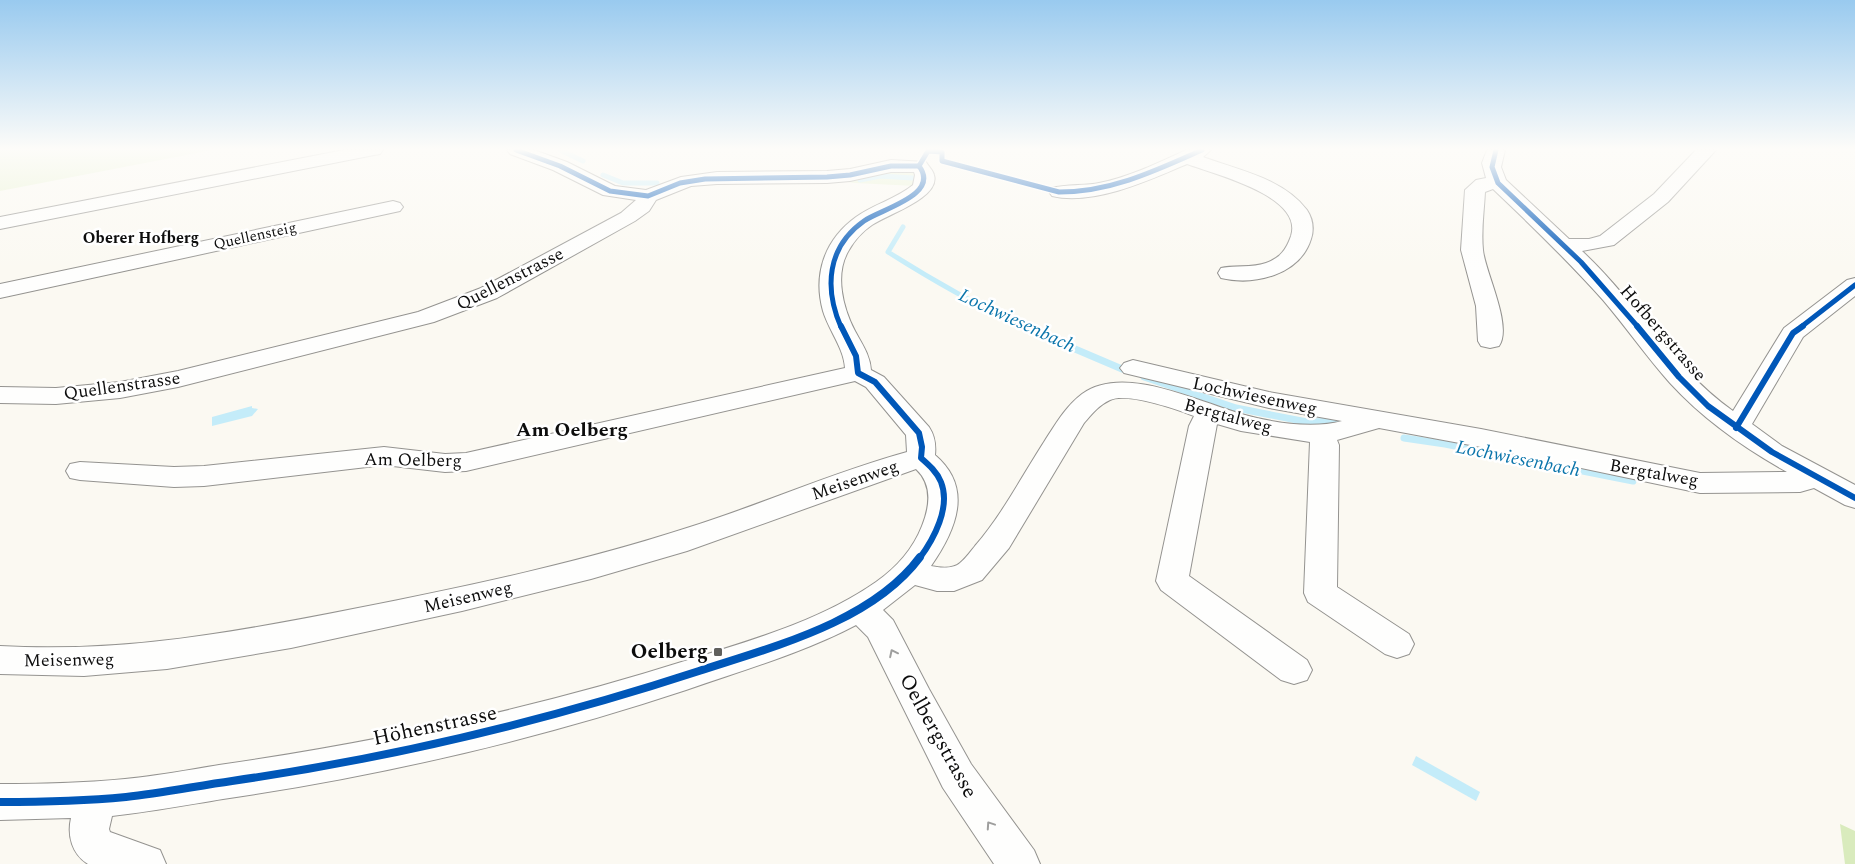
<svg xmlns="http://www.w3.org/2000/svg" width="1855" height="864" viewBox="0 0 1855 864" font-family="Spectral,serif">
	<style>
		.green { fill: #e7f2d0 }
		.forest { fill: #d9ebbd }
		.water { fill: #c4ecf9 }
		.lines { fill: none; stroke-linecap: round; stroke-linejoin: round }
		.stream-far1 { stroke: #c4ecf9; stroke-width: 5 }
		.stream { stroke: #c4ecf9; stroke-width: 7 }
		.minor-casing { stroke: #949390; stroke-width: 2 }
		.minor { fill: #fefefd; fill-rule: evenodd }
		.cycleway-far2-casing { stroke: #fff; stroke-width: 8 }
		.cycleway-far1-casing { stroke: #fff; stroke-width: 9 }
		.cycleway-casing { stroke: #fff; stroke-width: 11 }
		.cycleway-far2 { stroke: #0057b8; stroke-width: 5 }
		.cycleway-far1 { stroke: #0057b8; stroke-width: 6 }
		.cycleway { stroke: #0057b8; stroke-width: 8 }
		.oneway { stroke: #9e9e9d }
		.poi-dot { fill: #60605d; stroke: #fff; stroke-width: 2 }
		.labels { text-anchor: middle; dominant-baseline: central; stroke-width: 5; stroke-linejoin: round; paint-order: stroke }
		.far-street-label { font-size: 15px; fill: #0d0d0d; stroke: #fff }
		.far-quarter-label { font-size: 16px; font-weight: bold; fill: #0d0d0d; stroke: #fff }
		.street-label { font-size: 18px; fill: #0d0d0d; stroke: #fff }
		.water-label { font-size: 19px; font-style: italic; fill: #0b75ab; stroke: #fff }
		.quarter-label { font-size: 20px; font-weight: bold; fill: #0d0d0d; stroke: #fff }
		.near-poi-label { font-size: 21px; font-weight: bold; fill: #0d0d0d; stroke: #fff; text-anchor: end }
		.near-street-label { font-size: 21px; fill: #0d0d0d; stroke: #fff }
	</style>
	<rect width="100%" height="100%" fill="#fbf9f2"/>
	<!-- green -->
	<g class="green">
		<path d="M0 150H212L0 191Z"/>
		<path d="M903 169 914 173 916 177V186L855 183 848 182 847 179Z"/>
	</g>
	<!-- forest -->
	<path class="forest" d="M1840 824 1855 831V864H1845Z"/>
	<!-- water -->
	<g class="water">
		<path d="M252 406V408L258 409 252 416 212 426V417Z"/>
		<path d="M1416 756 1480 792 1476 801 1412 765Z"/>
	</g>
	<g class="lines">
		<!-- stream-far1 -->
		<g class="stream-far1">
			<path d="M560 150 583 161"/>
			<path d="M603 175 623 183H657"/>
			<path d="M860 180 880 176 913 178"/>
			<path d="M903 227 888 252C932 280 976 305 1024 327"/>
		</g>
		<!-- stream -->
		<g class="stream">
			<path d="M1021 326 1122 369"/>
			<path d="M1144 377 1236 408 1307 422 1339 421"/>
			<path d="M1404 438 1445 444 1633 481"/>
		</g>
		<!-- minor casing -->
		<g class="minor-casing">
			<g id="minor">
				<path d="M344 150H383L380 154 374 155 0 229V217Z"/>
				<path d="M507 150H534L567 162 615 186 646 190 681 177 717 172 827 171 850 169 891 160 926 162C928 166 933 170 934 175 941 198 886 215 872 225 863 231 854 241 849 250 834 274 843 308 855 331 862 344 870 355 871 370L884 377 929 427C935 436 936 445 935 455 974 488 956 530 931 566 940 568 953 569 960 563 966 558 971 551 975 546 1002 515 1022 476 1044 442 1055 425 1065 407 1082 394 1124 363 1200 403 1245 415 1274 423 1313 429 1342 421L1269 408 1124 373 1120 368 1124 363 1133 360 1269 392 1481 429 1700 473 1787 472C1744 448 1703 419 1670 383 1646 356 1626 327 1603 300 1568 261 1531 225 1493 189L1485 192C1484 211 1481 231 1483 250 1485 272 1513 326 1499 346L1490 348 1481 346 1478 341 1476 306 1461 250 1465 190 1476 180 1486 178 1482 163 1487 150H1505L1501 167 1506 180 1569 239H1589L1600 236 1654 194 1696 150H1716L1668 202 1614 245 1582 251C1636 301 1673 369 1733 411L1784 328 1847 280 1855 278V296L1803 337 1752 424 1782 446 1855 485V508L1845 505 1814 488 1800 492 1700 493 1481 447 1379 428 1337 440 1339 445 1337 587 1409 634 1414 644 1409 654 1397 658 1385 654 1308 602 1304 593 1310 442 1241 431 1217 424 1189 576 1307 660 1312 670 1307 680 1294 684 1281 680 1161 590 1156 581 1189 426 1194 416C1176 409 1127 392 1110 400 1099 405 1092 414 1084 423L1009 548 982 580 954 591H937L915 585 883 610 893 620 929 689 971 764 1034 850 1040 864H994L943 788 868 637 856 625C803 653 743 670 686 690 535 740 381 776 223 799 186 805 149 812 112 816L109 829 110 832 160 850 166 864H88C72 854 67 836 71 818L0 820V784C42 784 84 783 125 779 157 776 188 770 219 765 378 742 534 709 688 660 752 640 820 621 876 582 896 568 913 549 922 526 930 506 933 485 916 469L687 551 591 579 462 611 291 648 167 669 84 676 0 674V646C124 653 237 632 358 608 470 586 582 562 690 527 763 504 834 472 907 452L906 435 866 387 855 381 466 471 445 472 384 465 204 486 174 487 80 480 70 478 66 471 70 464 80 462 174 467 204 466 384 447 445 454 466 453 845 368C844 348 829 331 823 311 813 275 824 240 856 217 874 204 896 199 913 185L915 175 914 172H891L850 181 827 183 717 184 691 186 656 200 649 211 635 221 497 298 434 322 178 387 120 398 56 404 0 403V387L56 388 120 382 178 371 418 312 481 288 621 213 636 200 603 195 553 170 510 154Z"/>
				<path d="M1186 150H1211L1203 157C1238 170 1283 178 1307 210 1313 219 1314 230 1311 239 1300 275 1254 286 1221 278L1218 273 1221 268C1236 265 1252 268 1266 263 1280 258 1286 250 1291 236 1304 196 1214 174 1187 164 1150 180 1093 206 1052 196L1049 192 1052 188C1067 184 1083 186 1099 183 1129 177 1158 163 1186 150Z"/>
				<path d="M393 201 400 203 403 207 400 211 0 298V284Z"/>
			</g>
		</g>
		<!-- minor -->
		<use href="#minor" class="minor"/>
		<!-- cycleway-far2 casing -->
		<g class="cycleway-far2-casing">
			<g id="cycleway-far2">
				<path d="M516 150 560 166 610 191 648 196 680 183 705 179 827 177 850 175 891 166H919"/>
				<path d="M1496 150 1492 167 1498 183 1581 262 1638 327"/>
				<path d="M919 166 928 151 942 152V161L1059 192C1111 192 1155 171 1202 150"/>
				<path d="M841 327C824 288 827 247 864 221 881 209 941 195 919 166"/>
				<path d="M1801 327 1855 285"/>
			</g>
		</g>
		<!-- cycleway-far1 casing -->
		<g class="cycleway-far1-casing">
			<g id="cycleway-far1">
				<path d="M841 326 856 356 858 373 875 382 919 433 922 447 921 458C929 465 937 472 941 482 951 507 934 539 919 559"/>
				<path d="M1637 326 1679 377 1708 406 1772 452 1855 498"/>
				<path d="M1736 428 1793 333 1803 326"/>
			</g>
		</g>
		<!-- cycleway casing -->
		<g class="cycleway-casing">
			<path id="cycleway" d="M0 802C42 802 84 801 126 797 161 793 197 786 232 781 391 758 546 721 699 671 772 647 872 622 920 557"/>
		</g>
		<!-- cycleway-far2 -->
		<use href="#cycleway-far2" class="cycleway-far2"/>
		<!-- cycleway-far1 -->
		<use href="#cycleway-far1" class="cycleway-far1"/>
		<!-- cycleway -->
		<use href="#cycleway" class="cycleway"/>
	</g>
	<!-- one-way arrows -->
	<defs><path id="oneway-chevron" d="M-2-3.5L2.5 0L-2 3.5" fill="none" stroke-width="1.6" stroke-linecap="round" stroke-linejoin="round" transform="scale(1.25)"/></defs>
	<g class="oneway">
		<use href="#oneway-chevron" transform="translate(893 653) rotate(-116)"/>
		<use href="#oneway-chevron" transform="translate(990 825) rotate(-124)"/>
	</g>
	<!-- sky -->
	<linearGradient id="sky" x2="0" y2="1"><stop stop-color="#99caef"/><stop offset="0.55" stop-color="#fdfcf9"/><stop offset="1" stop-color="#fdfcf9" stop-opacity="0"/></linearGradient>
	<rect width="1855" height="271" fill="url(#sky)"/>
	<!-- markers -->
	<rect class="poi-dot" x="713" y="647" width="10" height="10" rx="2.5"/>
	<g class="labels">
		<!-- far-street labels -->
		<g class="far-street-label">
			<text transform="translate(255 236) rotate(-12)">Quellensteig</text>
		</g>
		<!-- far-quarter labels -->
		<g class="far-quarter-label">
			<text x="141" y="238">Oberer Hofberg</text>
		</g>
		<!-- street labels -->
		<g class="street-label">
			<text transform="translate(510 279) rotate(-27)">Quellenstrasse</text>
			<text transform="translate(1663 333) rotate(49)">Hofbergstrasse</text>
			<text transform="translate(122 386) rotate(-8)">Quellenstrasse</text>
			<text transform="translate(1255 396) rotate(12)">Lochwiesenweg</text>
			<text transform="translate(1228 416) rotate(15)">Bergtalweg</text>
			<text transform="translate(413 460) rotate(1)">Am Oelberg</text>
			<text transform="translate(1654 473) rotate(10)">Bergtalweg</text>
			<text transform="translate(855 480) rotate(-19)">Meisenweg</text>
			<text transform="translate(468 597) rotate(-13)">Meisenweg</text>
			<text transform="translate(69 660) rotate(-1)">Meisenweg</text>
		</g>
		<!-- water labels -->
		<g class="water-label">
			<text transform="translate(1017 321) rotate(25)">Lochwiesenbach</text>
			<text transform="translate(1518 459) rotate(11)">Lochwiesenbach</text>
		</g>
		<!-- quarter labels -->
		<g class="quarter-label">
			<text x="572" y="430">Am Oelberg</text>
		</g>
		<!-- near-poi labels -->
		<g class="near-poi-label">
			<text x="708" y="652">Oelberg</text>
		</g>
		<!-- near-street labels -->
		<g class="near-street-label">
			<text transform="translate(435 726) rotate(-12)">Höhenstrasse</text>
			<text transform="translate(938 736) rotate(61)">Oelbergstrasse</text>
		</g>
	</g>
</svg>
